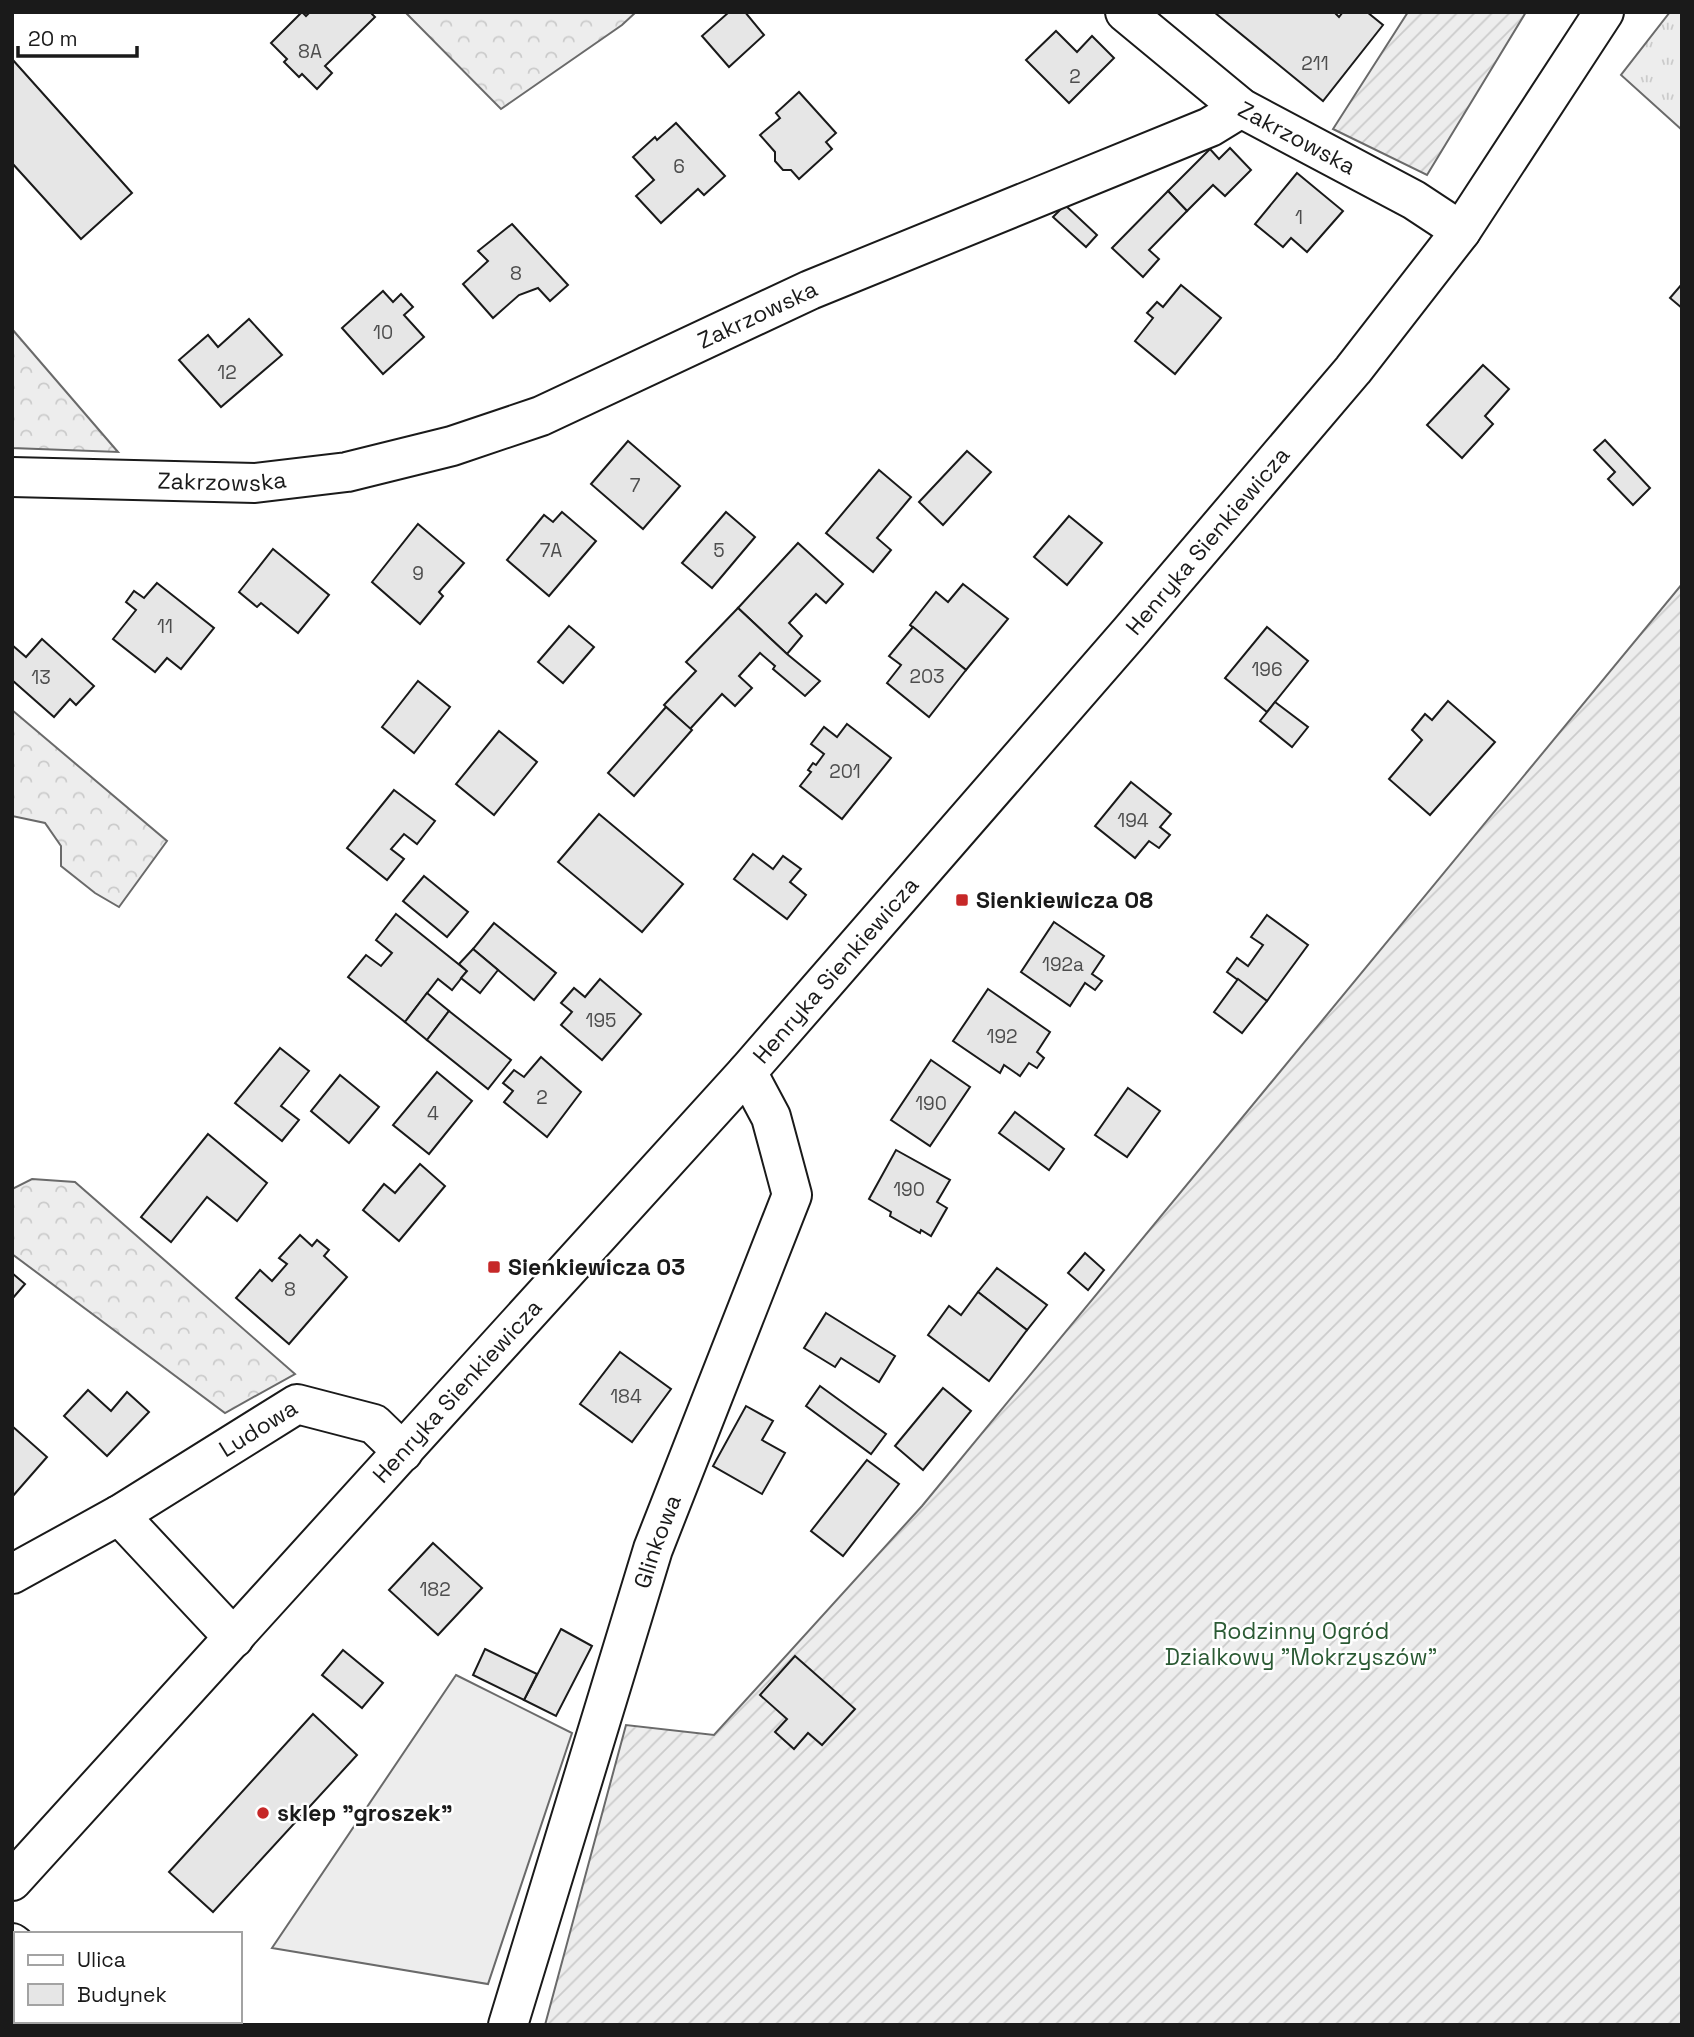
<svg xmlns="http://www.w3.org/2000/svg" width="1694" height="2037" viewBox="0 0 1694 2037" font-family="'Space Grotesk',sans-serif">
	<style>
		.built { fill: #ededed; stroke: #6a6a6a; stroke-width: 2 }
		.forest { fill: url(#forest-crowns); stroke: #6a6a6a; stroke-width: 2 }
		.park { fill: url(#park-tufts); stroke: #6a6a6a; stroke-width: 2 }
		.garden { fill: url(#garden-furrows); stroke: #6a6a6a; stroke-width: 2 }
		.lines { fill: none; stroke-linecap: round; stroke-linejoin: round }
		.stream { stroke: #d7d7d7; stroke-width: 12 }
		.building { fill: #e6e6e6; stroke: #1a1a1a; stroke-width: 2 }
		.minor-casing { stroke: #1a1a1a; stroke-width: 42 }
		.major-casing { stroke: #1a1a1a; stroke-width: 42 }
		.minor { stroke: #fff; stroke-width: 38 }
		.major { stroke: #fff; stroke-width: 38 }
		.poi-dot { fill: #c62828; stroke: #fff; stroke-width: 2.5 }
		.labels { text-anchor: middle; dominant-baseline: central; stroke-width: 5; stroke-linejoin: round; paint-order: stroke }
		.number-label { font-size: 19px; fill: #4d4d4d }
		.street-label { font-size: 23px; fill: #1a1a1a; stroke: #fff }
		.poi-label { font-size: 23px; font-weight: bold; fill: #1a1a1a; stroke: #fff; text-anchor: start }
		.park-label { font-size: 23px; fill: #2b5a34; stroke: #fff }
	</style>
	<defs>
		<pattern id="forest-crowns" width="20" height="18" patternUnits="userSpaceOnUse" patternTransform="scale(1.75)"><rect width="20" height="18" fill="#ededed"/><path d="M2 6a3 3 0 1 1 6 0M12 15a3 3 0 1 1 6 0" fill="none" stroke="#cbcbcb"/></pattern>
		<pattern id="park-tufts" width="24" height="20" patternUnits="userSpaceOnUse" patternTransform="scale(1.75)"><rect width="24" height="20" fill="#ededed"/><path d="M3 7l-1-3M5 7V3M7 7l1-3M15 17l-1-3M17 17v-4M19 17l1-3" fill="none" stroke="#cbcbcb"/></pattern>
		<pattern id="garden-furrows" width="10" height="10" patternUnits="userSpaceOnUse" patternTransform="scale(1.75)"><rect width="10" height="10" fill="#ededed"/><path d="M-1 1l2-2M0 10L10 0M9 11l2-2" fill="none" stroke="#cbcbcb"/></pattern>
	</defs>
	<rect width="100%" height="100%" fill="#fff"/>
	<!-- built -->
	<path class="built" d="M456 1675 572 1733 488 1984 272 1948Z"/>
	<!-- forest -->
	<g class="forest">
		<path d="M405 12H636L622 25 501 109Z"/>
		<path d="M12 329 118 452 12 448Z"/>
		<path d="M12 710 167 841 119 907 95 893 61 866V846L45 823 12 816Z"/>
		<path d="M32 1179 75 1182 295 1374 225 1413 12 1254V1189Z"/>
	</g>
	<!-- park -->
	<path class="park" d="M1670 12H1682V130L1621 75Z"/>
	<!-- garden -->
	<g class="garden">
		<path d="M1408 12H1526L1427 175 1333 129Z"/>
		<path d="M1682 584V2025H545L626 1725 714 1735 922 1506Z"/>
	</g>
	<g class="lines">
		<!-- stream -->
		<g class="stream">
			<path d="M12 1975 16 1983"/>
			<path d="M32 2021 34 2025"/>
		</g>
	</g>
	<!-- building -->
	<g class="building">
		<path d="M302 12 306 16 310 12H370L375 17 325 66 332 73 317 89 302 74 299 77 284 62 287 59 271 43Z"/>
		<path d="M729 12H745L764 35 729 67 702 36Z"/>
		<path d="M1214 12H1334L1339 17 1343 12H1367L1383 25 1323 101Z"/>
		<path d="M1056 31 1077 52 1092 36 1114 58 1069 103 1026 60Z"/>
		<path d="M12 59 132 193 81 239 12 163Z"/>
		<path d="M799 92 836 133 826 142 832 149 799 179 791 170H783L775 161V152L760 135 780 118 776 113Z"/>
		<path d="M676 123 725 176 704 195 698 189 661 223 636 196 654 180 633 157 655 137 657 140Z"/>
		<path d="M1230 148 1251 170 1225 196 1213 185 1187 211 1168 191 1210 149 1219 159Z"/>
		<path d="M1297 173 1343 211 1307 252 1291 238 1283 247 1255 224Z"/>
		<path d="M1168 191 1187 211 1149 250 1159 259 1143 277 1112 248Z"/>
		<path d="M1065 205 1097 235 1086 247 1053 217Z"/>
		<path d="M512 224 568 285 550 301 538 288 519 295 493 318 463 284 488 261 478 251Z"/>
		<path d="M1682 284V308L1670 298Z"/>
		<path d="M1181 285 1221 318 1175 374 1135 341 1153 318 1147 313 1157 302 1163 307Z"/>
		<path d="M383 291 393 302 401 294 413 307 404 315 424 337 383 374 342 328Z"/>
		<path d="M249 319 282 355 221 407 179 360 208 335 218 347Z"/>
		<path d="M1483 365 1509 389 1485 416 1493 424 1462 458 1427 425Z"/>
		<path d="M1605 440 1650 488 1633 505 1608 479 1615 472 1594 450Z"/>
		<path d="M628 441 680 486 643 529 591 484Z"/>
		<path d="M967 451 991 472 943 525 919 502Z"/>
		<path d="M879 470 911 497 877 538 891 550 873 572 826 533Z"/>
		<path d="M562 512 596 541 549 596 507 560 544 515 553 522Z"/>
		<path d="M726 512 755 537 712 588 682 563Z"/>
		<path d="M1069 516 1102 543 1067 585 1034 557Z"/>
		<path d="M418 524 464 563 439 592 443 596 420 624 372 582Z"/>
		<path d="M798 543 843 584 826 603 816 594 789 623 802 636 787 654 738 608Z"/>
		<path d="M273 549 329 595 298 633 261 603 257 607 239 592Z"/>
		<path d="M157 583 214 628 181 669 167 658 155 672 113 639 136 610 126 602 134 591 144 598Z"/>
		<path d="M963 584 1008 619 966 670 910 625 936 592 948 602Z"/>
		<path d="M738 608 787 654 820 681 805 696 773 669 775 666 760 653 739 676 752 688 735 706 722 694 690 729 664 705 696 671 686 662Z"/>
		<path d="M569 626 594 647 563 683 538 662Z"/>
		<path d="M913 627 966 670 929 717 887 683 901 665 889 656Z"/>
		<path d="M1267 627 1308 661 1267 712 1225 678Z"/>
		<path d="M42 639 94 686 76 705 70 699 54 717 12 680V645L26 657Z"/>
		<path d="M418 681 450 707 414 753 382 727Z"/>
		<path d="M1448 701 1495 742 1430 815 1389 779 1422 740 1412 730 1425 714 1432 720Z"/>
		<path d="M1275 702 1308 727 1292 747 1260 721Z"/>
		<path d="M666 707 692 730 634 796 608 773Z"/>
		<path d="M847 724 891 758 842 819 800 786 811 772 808 770 813 763 816 765 824 754 811 744 824 727 837 737Z"/>
		<path d="M499 731 537 762 494 815 456 784Z"/>
		<path d="M1131 782 1171 814 1160 827 1170 835 1159 848 1149 841 1135 858 1095 826Z"/>
		<path d="M394 790 435 821 417 844 404 834 391 849 404 859 387 880 347 848Z"/>
		<path d="M599 814 683 884 642 932 558 862Z"/>
		<path d="M753 854 773 869 783 856 801 869 790 882 806 895 787 919 734 879Z"/>
		<path d="M424 876 468 912 447 937 403 901Z"/>
		<path d="M396 914 467 971 452 990 438 979 405 1022 348 977 366 955 381 966 392 953 376 940Z"/>
		<path d="M1267 915 1308 945 1267 1001 1227 972 1237 958 1248 966 1263 945 1251 937Z"/>
		<path d="M1054 922 1104 956 1092 974 1102 981 1095 990 1085 983 1070 1006 1021 972Z"/>
		<path d="M494 923 556 973 534 1000 473 949Z"/>
		<path d="M473 949 498 970 480 993 461 978 467 971 459 964Z"/>
		<path d="M600 979 641 1014 602 1060 561 1025 572 1012 561 1003 574 988 585 997Z"/>
		<path d="M1238 979 1267 1001 1242 1033 1214 1012Z"/>
		<path d="M988 989 1050 1032 1037 1052 1044 1058 1037 1068 1029 1063 1020 1076 1004 1065 1000 1073 953 1041Z"/>
		<path d="M427 993 449 1011 427 1040 405 1022Z"/>
		<path d="M449 1011 511 1060 488 1089 427 1040Z"/>
		<path d="M280 1048 309 1071 281 1106 299 1120 282 1141 235 1103Z"/>
		<path d="M541 1057 581 1092 547 1137 504 1102 513 1091 503 1083 514 1070 524 1077Z"/>
		<path d="M931 1060 970 1087 930 1146 891 1120Z"/>
		<path d="M437 1072 472 1101 429 1154 393 1125Z"/>
		<path d="M340 1075 379 1107 349 1143 311 1111Z"/>
		<path d="M1128 1088 1160 1111 1127 1157 1095 1135Z"/>
		<path d="M1015 1112 1064 1149 1049 1170 999 1133Z"/>
		<path d="M208 1134 267 1183 237 1221 207 1197 171 1242 141 1217Z"/>
		<path d="M896 1150 950 1180 937 1202 947 1208 931 1236 921 1230 920 1233 890 1216 891 1212 869 1199Z"/>
		<path d="M420 1164 445 1186 399 1241 363 1210 384 1184 395 1193Z"/>
		<path d="M300 1235 312 1246 317 1240 329 1250 324 1256 347 1277 289 1344 236 1298 260 1270 272 1281 287 1264 279 1258Z"/>
		<path d="M1085 1253 1104 1270 1088 1290 1068 1273Z"/>
		<path d="M997 1268 1047 1305 1027 1330 978 1292Z"/>
		<path d="M12 1273 25 1284 12 1299Z"/>
		<path d="M978 1292 1027 1330 989 1381 928 1335 949 1306 961 1315Z"/>
		<path d="M826 1313 895 1356 879 1382 841 1358 835 1367 804 1348Z"/>
		<path d="M620 1352 671 1389 632 1442 580 1404Z"/>
		<path d="M820 1386 886 1434 871 1454 806 1406Z"/>
		<path d="M943 1388 971 1411 923 1470 895 1446Z"/>
		<path d="M88 1390 111 1411 127 1392 149 1412 107 1456 64 1416Z"/>
		<path d="M746 1406 773 1421 762 1440 785 1453 762 1494 713 1466Z"/>
		<path d="M12 1426 47 1457 12 1497Z"/>
		<path d="M867 1460 899 1484 843 1556 811 1531Z"/>
		<path d="M433 1543 482 1588 438 1635 389 1590Z"/>
		<path d="M561 1629 592 1646 556 1716 524 1700Z"/>
		<path d="M485 1649 537 1674 524 1700 473 1675Z"/>
		<path d="M343 1650 383 1683 362 1708 322 1675Z"/>
		<path d="M795 1656 855 1709 822 1745 808 1733 794 1749 775 1732 787 1719 760 1695Z"/>
		<path d="M313 1714 357 1755 213 1912 169 1872Z"/>
	</g>
	<g class="lines">
		<!-- minor casing -->
		<g class="minor-casing">
			<g id="minor">
				<path id="s1" d="M1125 12 1241 108 1414 200 1461 231"/>
				<path id="s2" d="M12 477 255 483 347 472 452 446 541 416 810 290 1210 127 1241 108"/>
				<path id="s3" d="M119 1515 297 1404 374 1424 403 1452"/>
				<path d="M12 1574 119 1515 234 1638"/>
				<path d="M12 1943 16 1946"/>
				<path id="s4" d="M508 2025 653 1549 792 1195 771 1117 747 1072"/>
			</g>
		</g>
		<!-- major casing -->
		<g class="major-casing">
			<g id="major">
				<path id="s5" d="M12 1881 747 1072 1130 632 1353 370 1461 231 1604 12"/>
			</g>
		</g>
		<!-- minor -->
		<use href="#minor" class="minor"/>
		<!-- major -->
		<use href="#major" class="major"/>
	</g>
	<!-- markers -->
	<g class="poi-dot">
		<rect x="955" y="893" width="14" height="14" rx="3.5"/>
		<rect x="487" y="1260" width="14" height="14" rx="3.5"/>
		<circle cx="263" cy="1813" r="7"/>
	</g>
	<g class="labels">
		<!-- number labels -->
		<g class="number-label">
			<text x="310" y="51">8A</text>
			<text x="1315" y="63">211</text>
			<text x="1075" y="76">2</text>
			<text x="679" y="166">6</text>
			<text x="1299" y="217">1</text>
			<text x="516" y="273">8</text>
			<text x="383" y="332">10</text>
			<text x="227" y="372">12</text>
			<text x="635" y="485">7</text>
			<text x="551" y="550">7A</text>
			<text x="719" y="550">5</text>
			<text x="418" y="573">9</text>
			<text x="165" y="626">11</text>
			<text x="1267" y="669">196</text>
			<text x="927" y="676">203</text>
			<text x="41" y="677">13</text>
			<text x="845" y="771">201</text>
			<text x="1133" y="820">194</text>
			<text x="1063" y="964">192a</text>
			<text x="601" y="1020">195</text>
			<text x="1002" y="1036">192</text>
			<text x="542" y="1097">2</text>
			<text x="931" y="1103">190</text>
			<text x="433" y="1113">4</text>
			<text x="909" y="1189">190</text>
			<text x="290" y="1289">8</text>
			<text x="626" y="1396">184</text>
			<text x="435" y="1589">182</text>
		</g>
		<!-- street labels -->
		<g class="street-label">
			<text stroke="none"><textPath href="#s1" startOffset="214">Zakrzowska</textPath></text>
			<text stroke="none"><textPath href="#s2" startOffset="777">Zakrzowska</textPath></text>
			<text stroke="none"><textPath href="#s2" startOffset="210">Zakrzowska</textPath></text>
			<text stroke="none"><textPath href="#s5" startOffset="1796">Henryka Sienkiewicza</textPath></text>
			<text stroke="none"><textPath href="#s5" startOffset="1228">Henryka Sienkiewicza</textPath></text>
			<text stroke="none"><textPath href="#s5" startOffset="662">Henryka Sienkiewicza</textPath></text>
			<text stroke="none"><textPath href="#s3" startOffset="164">Ludowa</textPath></text>
			<text stroke="none"><textPath href="#s4" startOffset="506">Glinkowa</textPath></text>
		</g>
		<!-- poi labels -->
		<g class="poi-label">
			<text x="976" y="900">Sienkiewicza 08</text>
			<text x="508" y="1267">Sienkiewicza 03</text>
			<text x="277" y="1813">sklep "groszek"</text>
		</g>
		<!-- park labels -->
		<g class="park-label">
			<text x="1301" y="1631">Rodzinny Ogród<tspan x="1301" dy="26">Dzialkowy "Mokrzyszów"</tspan></text>
		</g>
	</g>
	<!-- border -->
	<rect width="1694" height="2037" fill="none" stroke="#1a1a1a" stroke-width="28"/>
	<!-- legend -->
	<rect x="14" y="1932" width="228" height="91" fill="#ffffff" stroke="#a3a3a3" stroke-width="2"/>
	<rect x="28" y="1955" width="35" height="10" fill="#ffffff" stroke="#a3a3a3" stroke-width="2"/>
	<text x="77" y="1967" font-size="21" fill="#1a1a1a">Ulica</text>
	<rect x="28" y="1984" width="35" height="21" fill="#e6e6e6" stroke="#a3a3a3" stroke-width="2"/>
	<text x="77" y="2002" font-size="21" fill="#1a1a1a">Budynek</text>
	<!-- scale -->
	<path d="M18 46v10h119v-10" fill="none" stroke="#1a1a1a" stroke-width="3.5"/>
	<text x="28" y="46" font-size="21" fill="#1a1a1a" stroke="#ffffff" stroke-width="5" paint-order="stroke">20 m</text>
</svg>
